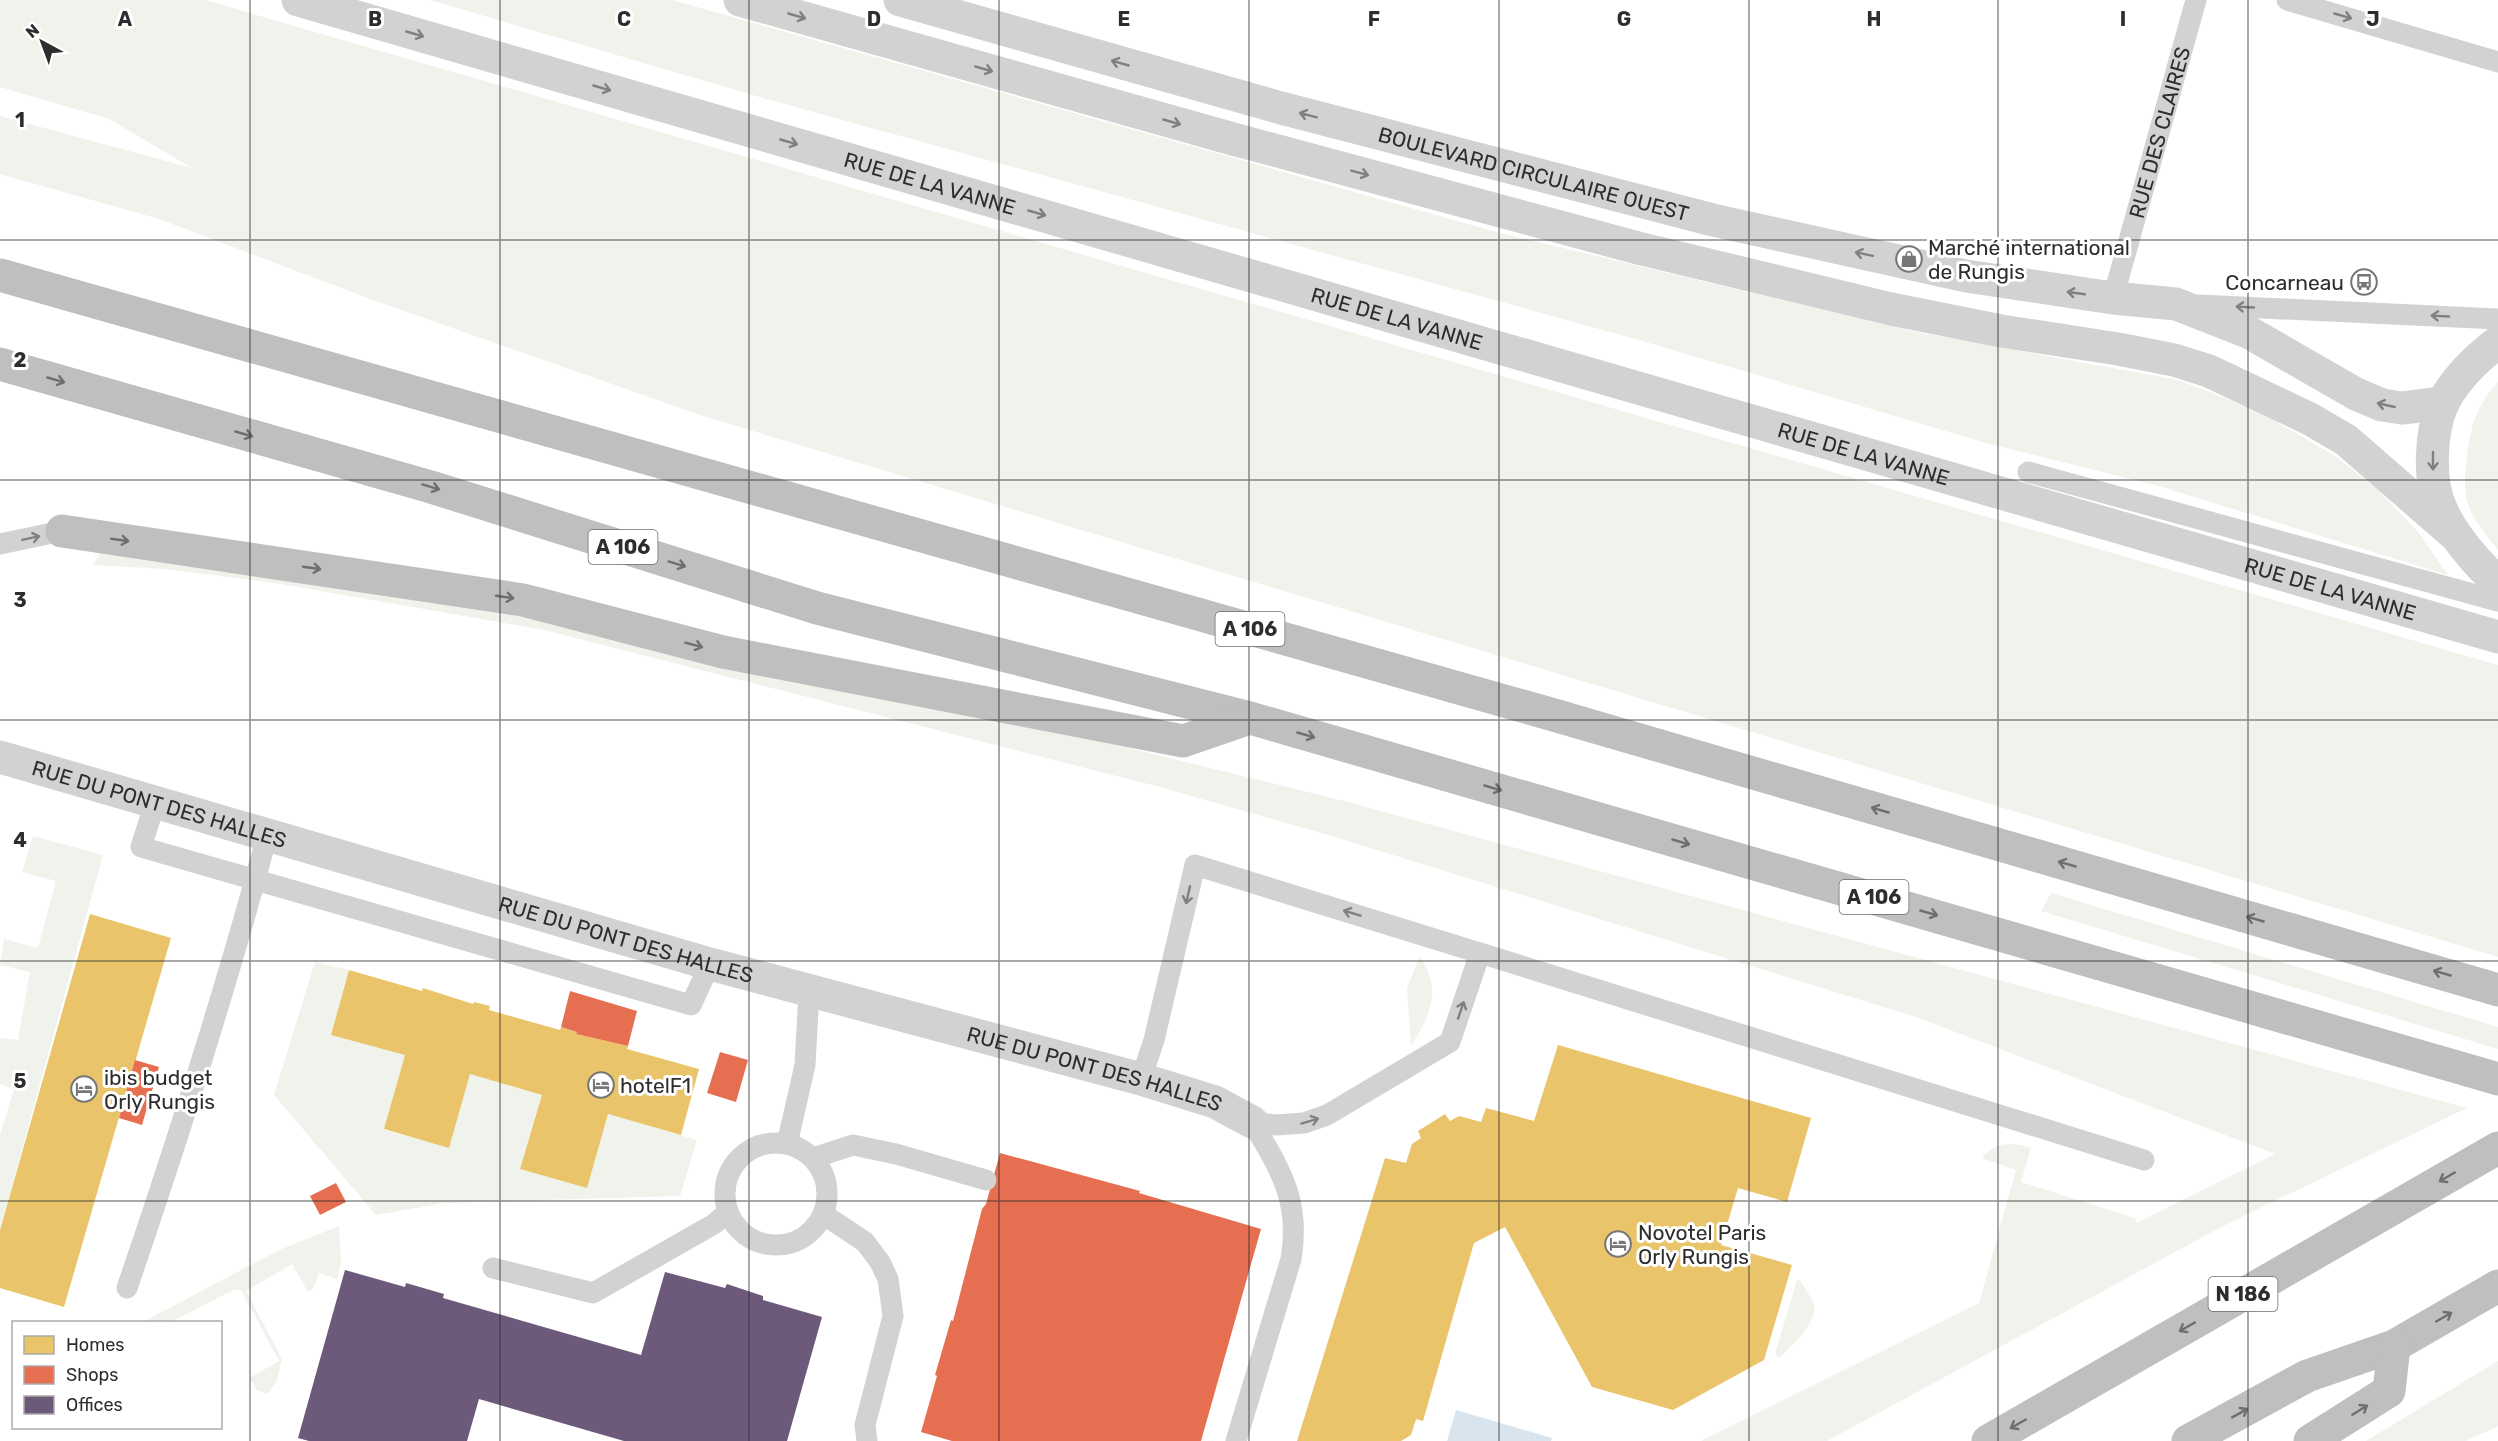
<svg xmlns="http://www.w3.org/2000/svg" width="2498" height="1441" viewBox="0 0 2498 1441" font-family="Rubik,sans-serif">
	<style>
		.green { fill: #eff3eb }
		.water { fill: #d8e5ef }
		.homes { fill: #e9c46a }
		.shops { fill: #e76f51 }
		.offices { fill: #6d597a }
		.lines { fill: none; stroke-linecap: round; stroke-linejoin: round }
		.lane { stroke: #d2d2d2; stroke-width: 21 }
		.street { stroke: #d2d2d2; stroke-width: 33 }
		.highway { stroke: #bfbfbf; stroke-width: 33 }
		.oneway { stroke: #808080 }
		.oneway2 { stroke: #6f6f6f }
		.grid { fill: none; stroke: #2d2d2d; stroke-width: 1.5; stroke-opacity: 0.55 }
		.labels { text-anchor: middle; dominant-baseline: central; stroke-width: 6; stroke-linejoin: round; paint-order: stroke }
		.shield { fill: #fff; stroke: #6c6c6c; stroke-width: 1.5 }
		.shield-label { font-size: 20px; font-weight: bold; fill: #2d2d2d }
		.street-label { font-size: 21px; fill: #2d2d2d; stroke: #fff }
		.poi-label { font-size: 21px; fill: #2d2d2d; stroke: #fff; text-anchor: start }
		.grid-label { font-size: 20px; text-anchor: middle; font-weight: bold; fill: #2d2d2d; stroke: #fff; stroke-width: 6; stroke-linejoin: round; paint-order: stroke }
	</style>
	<rect width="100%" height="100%" fill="#fff"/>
	<!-- green -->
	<g class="green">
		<path d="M0 0H205L2498 665V957L700 415 373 300 159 219 0 174V116L192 168 109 119 0 87Z"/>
		<path d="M430 0H672L1500 233 1916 332 2178 380 2258 411 2335 456 2375 487 2419 533 2448 575 2155 485 1986 443 1639 340 756 96Z"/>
		<path d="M2498 382V550C2486 535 2475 522 2468 504 2461 486 2468 439 2474 421 2479 407 2488 392 2498 382Z"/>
		<path d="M100 552 481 608 999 716 1344 801 2467 1108 2221 1227 1827 1441H1701L1979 1303 2016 1170 1982 1158C1994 1141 2014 1142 2031 1148L2021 1182 2135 1218 2137 1223 2275 1154 1919 1018 1332 836 1156 786 544 630 275 583 166 569 93 565Z"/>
		<path d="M33 836 103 855 0 1229V1135L14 1089 0 1084V1038L18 1040 30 972 0 965 4 939 38 948 56 881 22 872Z"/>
		<path d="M2051 893 2498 1027V1049L2041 911Z"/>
		<path d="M1420 956C1442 991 1431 1014 1411 1046L1407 988Z"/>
		<path d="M315 962 349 970 331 1035 405 1055 384 1130 449 1147 470 1074 542 1095 520 1169 587 1187 608 1114 697 1140 680 1196 445 1203 376 1215 274 1095Z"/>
		<path d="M339 1226 341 1261 337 1279 319 1273 313 1289 308 1292 292 1264 246 1291 282 1359 277 1381 267 1394 257 1390 249 1378 279 1361 241 1290H233L171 1322H143L279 1250Z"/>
		<path d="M1797 1280 1801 1281C1804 1288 1810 1295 1813 1302 1820 1321 1791 1347 1779 1358L1775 1354Z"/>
		<path d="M2498 1361V1426L2466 1441H2366Z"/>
	</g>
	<!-- water -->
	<path class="water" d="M1456 1410 1552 1438 1551 1441H1447Z"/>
	<!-- homes -->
	<g class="homes">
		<path d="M90 914 171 938 64 1307 0 1288V1230Z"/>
		<path d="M349 970 422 991 423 988 473 1004 474 1002 490 1006 489 1010 560 1030 561 1027 577 1032 576 1034 628 1046 627 1049 699 1069 681 1135 608 1114 587 1188 520 1169 542 1095 470 1074 449 1148 384 1129 405 1055 331 1035Z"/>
		<path d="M1558 1045 1811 1118 1787 1202 1738 1188 1721 1245 1792 1265 1764 1360 1673 1410 1592 1387 1505 1227 1474 1243 1423 1421 1416 1419 1411 1435 1401 1441H1297L1385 1158 1406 1163 1412 1144 1421 1138 1418 1131 1445 1114 1450 1121 1459 1116 1481 1122 1486 1108 1534 1121Z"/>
	</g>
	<!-- shops -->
	<g class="shops">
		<path d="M570 991 637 1011 628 1046 576 1034 577 1032 561 1027Z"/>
		<path d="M720 1052 748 1060 736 1102 707 1093Z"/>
		<path d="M135 1060 159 1067 142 1125 119 1118Z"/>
		<path d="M1000 1153 1140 1191 1139 1193 1261 1229 1201 1441H952L921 1432 937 1376 935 1375 951 1320 953 1321 982 1209 986 1204Z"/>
		<path d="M336 1183 346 1202 320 1215 310 1196Z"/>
	</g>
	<!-- offices -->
	<path class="offices" d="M345 1270 405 1287 406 1283 444 1294 443 1298 641 1355 665 1272 725 1288 727 1284 763 1296V1300L822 1317 787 1441H624L479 1399 467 1441H309L298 1438Z"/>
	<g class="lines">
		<!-- lane -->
		<g class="lane">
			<path d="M2287 0 2498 62"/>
			<path id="s1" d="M2113 298 2196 0"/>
			<path d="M2199 305 2498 319"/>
			<path d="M2028 472 2498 601"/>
			<path d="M0 544 62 531"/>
			<path d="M155 803 141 847 691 1005 710 964"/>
			<path d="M1480 953 2144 1160"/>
			<path d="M1141 1079 1154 1040 1195 865 1480 953 1450 1042 1327 1115 1304 1123 1276 1125 1252 1122"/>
			<circle cx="776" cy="1194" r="51"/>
			<path d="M787 1144 805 1065 809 992"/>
			<path d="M813 1158 853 1145 896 1154 986 1180"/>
			<path d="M823 1214 865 1242 880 1262 888 1279 893 1316 865 1425 867 1441"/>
			<path d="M493 1268 593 1293 714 1224 728 1212"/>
			<path d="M127 1288C178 1139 226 989 267 836"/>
			<path d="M1236 1441 1291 1259C1301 1201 1280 1169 1252 1122"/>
		</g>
		<!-- street -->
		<g class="street">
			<path id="s2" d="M298 0 2498 637"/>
			<path d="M740 0 1233 139 1638 248 1891 309 2001 331 2118 349 2174 360 2209 371 2310 419 2346 440 2454 534"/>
			<path id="s3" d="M900 0 1281 108 1713 220 1966 276 2113 298 2176 304 2250 333 2356 394 2382 405 2402 408 2443 403"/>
			<path d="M2498 342C2477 358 2455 379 2443 403 2430 432 2428 483 2442 511 2455 539 2476 562 2498 583"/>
			<path id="s4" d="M0 757 710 964 1141 1079 1215 1102 1252 1122"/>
		</g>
		<!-- highway -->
		<g class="highway">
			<path d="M0 275 1547 713 2498 990"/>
			<path d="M0 364 431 487 817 608 1250 718 2498 1079"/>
			<path d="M62 531 523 600 723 652 1183 741 1250 718"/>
			<path d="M1988 1441 2498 1148"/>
			<path d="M2188 1441 2307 1376 2394 1346 2498 1286"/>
			<path d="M2310 1441 2389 1391 2394 1346"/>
		</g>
	</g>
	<!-- one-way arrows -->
	<defs><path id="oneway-shaft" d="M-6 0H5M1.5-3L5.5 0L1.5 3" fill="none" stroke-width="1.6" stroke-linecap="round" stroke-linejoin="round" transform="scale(1.5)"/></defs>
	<g class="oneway">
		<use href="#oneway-shaft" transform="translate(797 16) rotate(16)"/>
		<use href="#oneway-shaft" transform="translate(2343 16) rotate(16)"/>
		<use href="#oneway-shaft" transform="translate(415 34) rotate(16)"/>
		<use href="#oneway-shaft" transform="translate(1120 63) rotate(-164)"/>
		<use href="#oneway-shaft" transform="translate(984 69) rotate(16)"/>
		<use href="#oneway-shaft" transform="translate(602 88) rotate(16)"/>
		<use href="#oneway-shaft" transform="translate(1308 115) rotate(-165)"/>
		<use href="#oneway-shaft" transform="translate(1172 122) rotate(16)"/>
		<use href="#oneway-shaft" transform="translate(789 142) rotate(16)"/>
		<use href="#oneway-shaft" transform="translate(1360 173) rotate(15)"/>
		<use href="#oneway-shaft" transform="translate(1037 213) rotate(16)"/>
		<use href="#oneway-shaft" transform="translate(1864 254) rotate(-168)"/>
		<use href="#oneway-shaft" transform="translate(2076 293) rotate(-172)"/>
		<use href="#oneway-shaft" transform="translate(2245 307) rotate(-177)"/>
		<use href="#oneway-shaft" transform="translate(2440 316) rotate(-177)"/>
		<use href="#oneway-shaft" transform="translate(2386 405) rotate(-167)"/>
		<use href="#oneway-shaft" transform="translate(2433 461) rotate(90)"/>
		<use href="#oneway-shaft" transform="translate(31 538) rotate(-12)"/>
		<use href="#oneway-shaft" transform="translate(1188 895) rotate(103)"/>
		<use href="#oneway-shaft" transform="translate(1352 913) rotate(-163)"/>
		<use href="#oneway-shaft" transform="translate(1461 1010) rotate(-71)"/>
		<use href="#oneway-shaft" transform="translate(1310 1121) rotate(-17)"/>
	</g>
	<g class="oneway2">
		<use href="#oneway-shaft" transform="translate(56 380) rotate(16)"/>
		<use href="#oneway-shaft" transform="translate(244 434) rotate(16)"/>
		<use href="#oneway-shaft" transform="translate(431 487) rotate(17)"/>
		<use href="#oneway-shaft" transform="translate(120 540) rotate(8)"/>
		<use href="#oneway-shaft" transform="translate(677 564) rotate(17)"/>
		<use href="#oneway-shaft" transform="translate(312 568) rotate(8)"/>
		<use href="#oneway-shaft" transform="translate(505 597) rotate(8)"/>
		<use href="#oneway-shaft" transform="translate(694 645) rotate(15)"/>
		<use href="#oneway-shaft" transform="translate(1306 735) rotate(16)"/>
		<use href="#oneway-shaft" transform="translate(1493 788) rotate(16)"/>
		<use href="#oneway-shaft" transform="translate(1880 810) rotate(-164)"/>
		<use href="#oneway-shaft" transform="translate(1681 842) rotate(16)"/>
		<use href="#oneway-shaft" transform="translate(2067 864) rotate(-164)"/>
		<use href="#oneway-shaft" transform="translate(1929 913) rotate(16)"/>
		<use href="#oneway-shaft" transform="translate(2255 919) rotate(-164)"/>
		<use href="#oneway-shaft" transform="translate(2442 973) rotate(-164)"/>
		<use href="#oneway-shaft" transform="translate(2447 1177) rotate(150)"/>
		<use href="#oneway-shaft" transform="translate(2444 1317) rotate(-30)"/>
		<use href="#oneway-shaft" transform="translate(2187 1327) rotate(150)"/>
		<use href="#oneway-shaft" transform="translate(2360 1410) rotate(-32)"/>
		<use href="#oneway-shaft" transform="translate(2240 1413) rotate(-29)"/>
		<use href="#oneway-shaft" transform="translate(2018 1424) rotate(150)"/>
	</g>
	<!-- grid -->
	<path class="grid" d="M250 0V1441M500 0V1441M749 0V1441M999 0V1441M1249 0V1441M1499 0V1441M1749 0V1441M1998 0V1441M2248 0V1441M0 240H2498M0 480H2498M0 720H2498M0 961H2498M0 1201H2498"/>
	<!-- icons -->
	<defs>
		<g id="shop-ring" transform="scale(1.35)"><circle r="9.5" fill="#fff" stroke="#767676" stroke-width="1.5"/><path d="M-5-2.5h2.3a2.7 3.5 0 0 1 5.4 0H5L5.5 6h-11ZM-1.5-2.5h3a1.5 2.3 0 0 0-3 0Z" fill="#767676"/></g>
		<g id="bus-ring" transform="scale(1.35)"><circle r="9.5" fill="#fff" stroke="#767676" stroke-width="1.5"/><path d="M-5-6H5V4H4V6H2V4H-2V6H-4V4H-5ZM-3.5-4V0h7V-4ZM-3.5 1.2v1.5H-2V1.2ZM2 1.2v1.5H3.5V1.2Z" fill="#767676"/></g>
		<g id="hotel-ring" transform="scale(1.35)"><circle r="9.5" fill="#fff" stroke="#767676" stroke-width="1.5"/><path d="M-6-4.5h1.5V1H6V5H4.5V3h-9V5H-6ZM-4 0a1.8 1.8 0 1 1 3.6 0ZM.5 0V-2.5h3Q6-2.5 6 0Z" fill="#767676"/></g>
	</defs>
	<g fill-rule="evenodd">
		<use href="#shop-ring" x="1909" y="259"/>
		<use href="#bus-ring" x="2364" y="282"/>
		<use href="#hotel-ring" x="601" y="1085"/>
		<use href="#hotel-ring" x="84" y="1089"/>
		<use href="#hotel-ring" x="1618" y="1244"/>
	</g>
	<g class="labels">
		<!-- shield labels -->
		<g class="shield">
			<rect x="588.5" y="530" width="69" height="34" rx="4.5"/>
			<rect x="1215.5" y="612" width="69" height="34" rx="4.5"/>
			<rect x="1839.5" y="880" width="69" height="34" rx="4.5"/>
			<rect x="2208.5" y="1277" width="69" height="34" rx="4.5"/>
		</g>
		<g class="shield-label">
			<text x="623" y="547">A 106</text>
			<text x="1250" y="629">A 106</text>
			<text x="1874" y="897">A 106</text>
			<text x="2243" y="1294">N 186</text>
		</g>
		<!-- street labels -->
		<g class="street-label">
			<text stroke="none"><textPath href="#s1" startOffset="172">RUE DES CLAIRES</textPath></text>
			<text stroke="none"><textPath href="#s3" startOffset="657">BOULEVARD CIRCULAIRE OUEST</textPath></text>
			<text stroke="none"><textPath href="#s2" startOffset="658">RUE DE LA VANNE</textPath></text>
			<text stroke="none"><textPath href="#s2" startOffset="1144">RUE DE LA VANNE</textPath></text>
			<text stroke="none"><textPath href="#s2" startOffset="1630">RUE DE LA VANNE</textPath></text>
			<text stroke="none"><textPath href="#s2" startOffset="2116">RUE DE LA VANNE</textPath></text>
			<text stroke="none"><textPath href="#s4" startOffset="166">RUE DU PONT DES HALLES</textPath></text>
			<text stroke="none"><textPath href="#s4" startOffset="652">RUE DU PONT DES HALLES</textPath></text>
			<text stroke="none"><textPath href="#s4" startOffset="1138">RUE DU PONT DES HALLES</textPath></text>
		</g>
		<!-- poi labels -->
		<g class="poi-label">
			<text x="1928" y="247">Marché international<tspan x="1928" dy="24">de Rungis</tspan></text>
			<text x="2344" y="282" text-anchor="end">Concarneau</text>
			<text x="104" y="1077">ibis budget<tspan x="104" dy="24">Orly Rungis</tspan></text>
			<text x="620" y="1085">hotelF1</text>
			<text x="1638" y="1232">Novotel Paris<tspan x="1638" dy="24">Orly Rungis</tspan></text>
		</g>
	</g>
	<g class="grid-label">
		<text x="125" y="26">A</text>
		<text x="375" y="26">B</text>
		<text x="624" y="26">C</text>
		<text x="874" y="26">D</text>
		<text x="1124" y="26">E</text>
		<text x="1374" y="26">F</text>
		<text x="1624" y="26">G</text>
		<text x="1874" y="26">H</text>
		<text x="2123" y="26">I</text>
		<text x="2373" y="26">J</text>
		<text x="20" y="127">1</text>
		<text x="20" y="367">2</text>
		<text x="20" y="607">3</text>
		<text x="20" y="847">4</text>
		<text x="20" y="1088">5</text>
	</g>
	<!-- legend -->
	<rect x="12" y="1321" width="210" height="108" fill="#ffffff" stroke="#ababab" stroke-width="1.5"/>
	<rect x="24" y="1336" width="30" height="18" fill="#e9c46a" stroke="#ababab" stroke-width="1.5"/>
	<text x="66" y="1351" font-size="18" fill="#2d2d2d">Homes</text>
	<rect x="24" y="1366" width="30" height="18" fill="#e76f51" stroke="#ababab" stroke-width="1.5"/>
	<text x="66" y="1381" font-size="18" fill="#2d2d2d">Shops</text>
	<rect x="24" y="1396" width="30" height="18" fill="#6d597a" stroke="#ababab" stroke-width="1.5"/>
	<text x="66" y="1411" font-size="18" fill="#2d2d2d">Offices</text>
	<!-- north arrow -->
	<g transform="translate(42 42) rotate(319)" stroke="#ffffff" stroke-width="4.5" paint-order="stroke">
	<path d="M0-4.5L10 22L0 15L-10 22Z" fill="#2d2d2d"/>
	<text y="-9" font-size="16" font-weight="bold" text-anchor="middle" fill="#2d2d2d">N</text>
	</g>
</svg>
